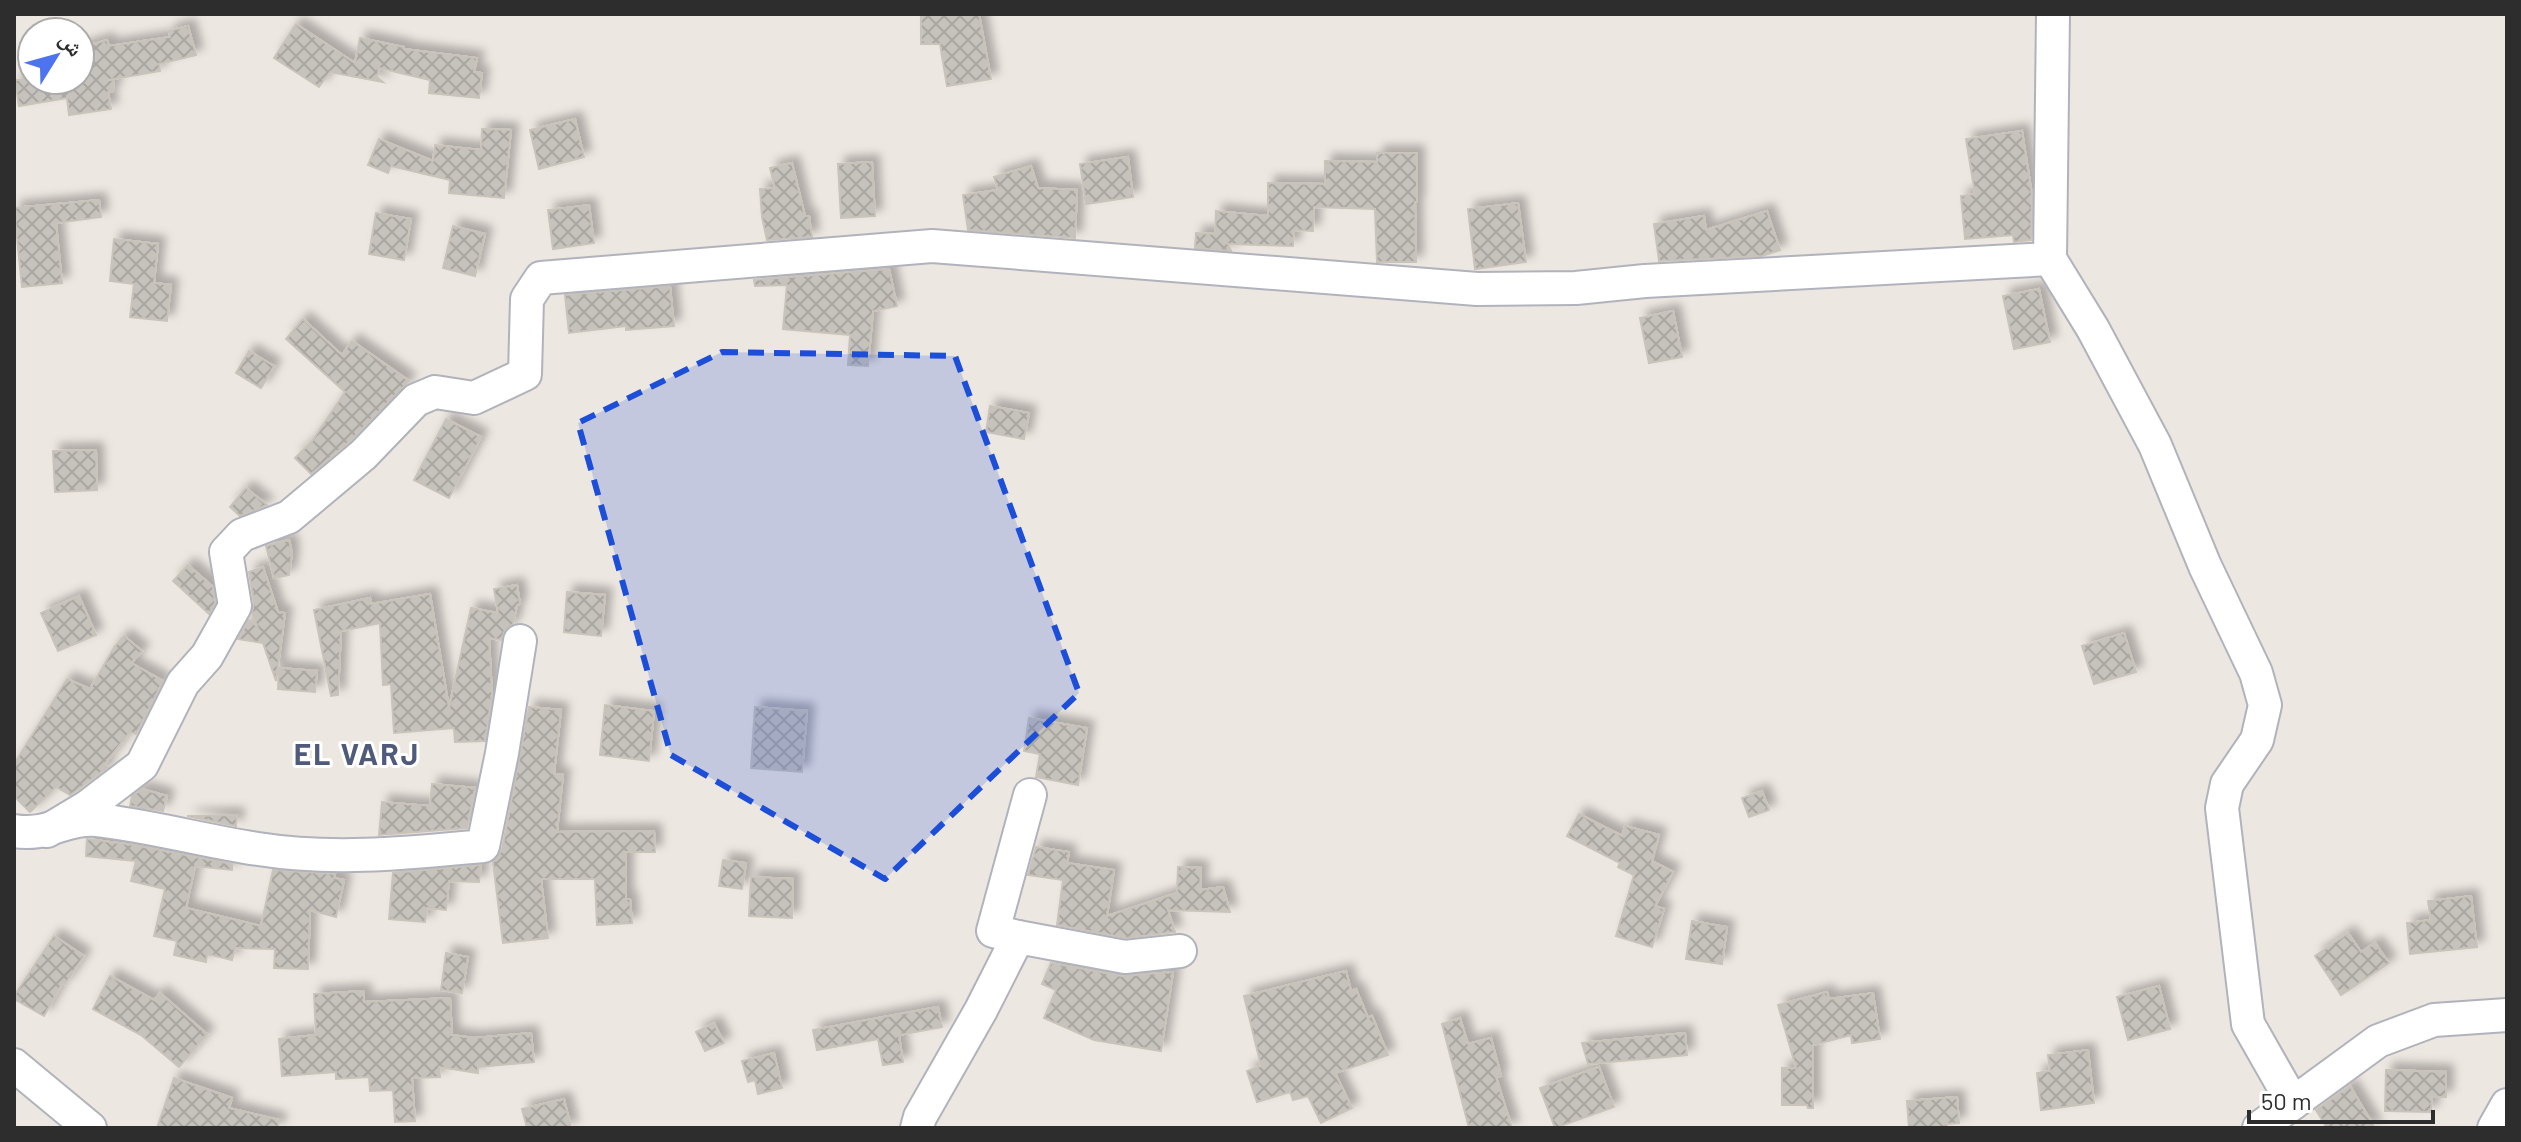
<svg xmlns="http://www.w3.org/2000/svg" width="2521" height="1142" viewBox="0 0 2521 1142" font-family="Barlow,'Noto Naskh Arabic',sans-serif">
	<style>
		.building { fill: url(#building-cross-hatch); stroke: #c9c3ba; stroke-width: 2; filter: url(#shadow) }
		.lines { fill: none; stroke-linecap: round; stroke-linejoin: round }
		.minor-casing { stroke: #b1b3bc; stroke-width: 36 }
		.minor { stroke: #fff; stroke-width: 32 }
		.marked { fill: #1d4ed8; fill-opacity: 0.2; stroke: #1d4ed8; stroke-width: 6; stroke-dasharray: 16 10; stroke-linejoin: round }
		.labels { text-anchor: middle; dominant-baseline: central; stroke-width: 6; stroke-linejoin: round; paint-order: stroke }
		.district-label { font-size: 30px; font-weight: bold; letter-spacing: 2px; fill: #505a7b; stroke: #fff }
	</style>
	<defs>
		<pattern id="building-cross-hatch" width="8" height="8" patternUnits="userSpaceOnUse" patternTransform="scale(2)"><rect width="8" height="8" fill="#c6c2bc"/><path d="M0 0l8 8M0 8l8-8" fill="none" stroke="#aaa7a2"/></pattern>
		<filter id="shadow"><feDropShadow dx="7" dy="-7" stdDeviation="4" flood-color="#0004"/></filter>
	</defs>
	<rect width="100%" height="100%" fill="#ede7e1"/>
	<!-- building -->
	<g class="building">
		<path d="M979 14 991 79 947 86 940 44H921V15Z"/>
		<path d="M296 24 355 63 360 38 404 47V49L477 58 474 72 482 73 479 98 429 93 430 80 379 68 377 77 383 82 330 72 319 87 274 58Z"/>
		<path d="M188 26 196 55 159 64 160 71 108 80H113L114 91 108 92 111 109 69 115 67 98 19 106 15 80H80V48L107 40 109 46 170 37 169 31Z"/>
		<path d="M575 119 584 157 539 169 530 130Z"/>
		<path d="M482 129 511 130 504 198 449 193 450 180 391 166 388 173 368 165 379 139 433 161 435 145 481 150Z"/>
		<path d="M2022 131 2032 195 2031 240 2014 242 2013 235 1965 239 1961 196 1975 194 1966 139Z"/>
		<path d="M1377 153H1417V202H1415L1416 262H1377L1375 209 1314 207 1313 231 1294 230 1293 246 1228 244 1231 251 1195 248 1196 233 1215 234 1216 211 1268 216V183L1325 184V161L1377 162Z"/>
		<path d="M1128 157 1133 197 1086 204 1080 164Z"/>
		<path d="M872 162 875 216 841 218 838 164Z"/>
		<path d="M792 163 805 216H809L812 237 767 240 762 217 760 189 775 188 770 168Z"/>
		<path d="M1031 166 1038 188 1077 190 1075 238 968 230 963 195 998 190 994 177Z"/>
		<path d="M99 200 101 217 56 223 62 283 22 287 14 208Z"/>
		<path d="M1518 203 1526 262 1475 269 1468 209Z"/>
		<path d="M589 205 594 243 553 249 548 210Z"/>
		<path d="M1767 211 1780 250 1762 256 1659 261 1654 224 1704 216 1706 230Z"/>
		<path d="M376 213 411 219 404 260 369 254Z"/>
		<path d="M453 226 485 234 475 276 443 268Z"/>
		<path d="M114 239 158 244 154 283 171 285 167 321 130 317 134 284 110 281Z"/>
		<path d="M889 269 897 306 873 311 868 366 848 365 850 335 783 329 787 285 755 286 754 280Z"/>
		<path d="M670 286 674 326 626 330V326L569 333 565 295Z"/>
		<path d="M2039 289 2050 342 2014 349 2003 296Z"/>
		<path d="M1673 311 1682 357 1649 363 1640 318Z"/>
		<path d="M303 319 342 355 352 341 409 381 350 441 311 474 295 458 312 441 345 392 286 339Z"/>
		<path d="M249 351 274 366 261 388 236 373Z"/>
		<path d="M990 406 1029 413 1024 439 986 432Z"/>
		<path d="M446 419 481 437 449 498 414 480Z"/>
		<path d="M96 450 97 490 55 492 53 451Z"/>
		<path d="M246 488 267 505 240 516 230 507Z"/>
		<path d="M289 540 292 553 289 575 274 578 266 546Z"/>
		<path d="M188 565 213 587 215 603 209 614 173 581Z"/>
		<path d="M263 567 278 612 285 613 276 681 263 643 238 639 249 620 257 626 252 613 254 603 249 572Z"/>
		<path d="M517 585 520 604 517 605 513 624 505 630 501 640 489 638 492 695 485 741 455 742 454 728 394 733 391 684 383 685 380 623 341 631 338 695 331 696 314 610 370 598 371 604 430 594 449 708 471 608 498 613 494 589Z"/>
		<path d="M567 592 605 595 601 636 564 632Z"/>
		<path d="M79 596 96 635 58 651 41 613Z"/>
		<path d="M2124 633 2136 672 2094 684 2082 646Z"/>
		<path d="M124 636 142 651 131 663 163 681 136 734 130 732 104 765 108 767 76 791 70 795 56 787 30 812 14 796V764L67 679 90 689 115 646Z"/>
		<path d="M279 668 317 671 315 692 278 689Z"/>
		<path d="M605 705 654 711 649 761 600 755Z"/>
		<path d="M529 707 561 710 554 774 563 775 557 832 654 831 655 852H626V899H630L632 923 597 925 595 879H541L548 938 503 943 493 862 502 850Z"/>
		<path d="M755 707 807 711 802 772 751 768Z"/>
		<path d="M1029 718 1087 728 1078 785 1036 777 1040 754 1024 751Z"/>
		<path d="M432 784 475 788 467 828 379 835 382 802 430 806Z"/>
		<path d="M142 789 167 796 163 811 130 806 132 796Z"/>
		<path d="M1762 791 1769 810 1749 817 1742 798Z"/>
		<path d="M1579 814 1622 836 1625 826 1659 835 1652 861 1673 872 1655 906 1664 909 1652 947 1616 936 1634 875 1618 867 1620 863 1567 836Z"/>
		<path d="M237 815 236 826 187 816Z"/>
		<path d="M87 839 134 845 232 864V870L195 866 186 908 261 926 273 870 335 874 334 878 344 880 336 917 310 910 308 969 274 968 275 949 235 948 232 960 207 954 206 962 174 955 177 941 154 936 165 889 131 881 136 861 86 856Z"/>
		<path d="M1036 847 1069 852 1067 863 1114 870 1107 916 1177 893 1178 867 1201 868 1200 890 1223 887 1230 912 1168 910 1175 932 1126 938 1057 925 1063 880 1028 875Z"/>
		<path d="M723 860 746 863 742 889 719 886Z"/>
		<path d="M481 865 479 882 449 881 446 910 427 908 425 922 389 919 393 873Z"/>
		<path d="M751 877 793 879 792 918 749 916Z"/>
		<path d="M2471 896 2477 947 2410 954 2407 923 2431 920 2428 901Z"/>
		<path d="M1692 921 1727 927 1722 964 1686 959Z"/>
		<path d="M2348 933 2361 952 2375 943 2389 963 2341 995 2315 956Z"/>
		<path d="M54 936 84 956 65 984 63 982 44 1016 14 999V996Z"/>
		<path d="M446 953 468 957 462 993 441 990Z"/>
		<path d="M1051 963 1122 976 1173 972 1161 1051 1094 1040 1044 1018 1056 990 1042 984Z"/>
		<path d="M1346 971 1351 991 1356 989 1368 1018 1372 1016 1388 1055 1335 1073 1352 1108 1321 1123 1308 1096 1293 1100 1290 1092 1257 1102 1247 1071 1261 1066 1244 996Z"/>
		<path d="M110 976 154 1000 160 993 207 1034 179 1067 141 1035 93 1009Z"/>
		<path d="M2159 986 2170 1029 2128 1040 2117 997Z"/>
		<path d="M364 991V1002L450 998 452 1035 474 1038 531 1033 534 1062 478 1067V1073L439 1067 440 1077 412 1078 415 1121 395 1122 393 1090 370 1091 369 1077 336 1079V1072L282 1076 279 1039 316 1035 314 994Z"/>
		<path d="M1827 992 1829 999 1873 993 1880 1039 1852 1043 1851 1035 1813 1045V1108H1808L1807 1105H1782V1068H1796L1778 1005Z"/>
		<path d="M938 1007 942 1027 899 1035 903 1062 883 1065 878 1039 817 1050 813 1030Z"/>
		<path d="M1460 1018 1468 1044 1491 1038 1501 1076 1496 1077 1512 1128H1469L1442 1024Z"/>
		<path d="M714 1023 724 1043 705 1051 696 1032Z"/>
		<path d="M1685 1033 1687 1055 1588 1064 1582 1043Z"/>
		<path d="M2088 1050 2094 1103 2041 1110 2037 1073 2050 1071 2048 1055Z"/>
		<path d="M774 1053 782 1088 758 1094 755 1080 748 1082 742 1061Z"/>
		<path d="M1599 1067 1614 1107 1555 1128 1540 1088Z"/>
		<path d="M2386 1070 2446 1072V1097H2432L2431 1112 2385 1111Z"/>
		<path d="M174 1078 232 1098 229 1108 279 1120 278 1128H157Z"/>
		<path d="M2350 1086 2356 1096 2375 1128H2327L2316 1110Z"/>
		<path d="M1957 1097 1959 1123 1947 1124V1128H1909L1907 1101Z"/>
		<path d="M564 1099 571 1128H527L522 1109Z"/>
	</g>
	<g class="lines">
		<!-- minor casing -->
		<g class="minor-casing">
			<g id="minor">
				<path d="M2053 14 2050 259 2093 329 2155 445 2205 566 2256 673 2265 705 2257 740 2227 784 2222 808 2248 1024 2293 1103"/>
				<path d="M14 831C47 837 67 817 97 820 151 826 204 841 258 849 334 861 408 853 483 846L502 753 520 641"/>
				<path d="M47 831 87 807 142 765 183 683 207 656 235 606 226 552 242 535 289 517 363 455 416 400 435 392 474 398 525 374 527 299 541 278 932 246 1477 289 1576 288 1645 281 2050 259"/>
				<path d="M1018 937 993 931 1030 795"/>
				<path d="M14 1065 90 1128"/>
				<path d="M917 1128 920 1117 981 1010 1018 937 1125 957 1180 951"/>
				<path d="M2259 1128 2378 1041 2434 1020 2507 1015"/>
				<path d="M2494 1128 2507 1105"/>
			</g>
		</g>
		<!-- minor -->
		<use href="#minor" class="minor"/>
	</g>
	<!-- marked area -->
	<path class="marked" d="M722 352 955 356 1079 693 885 879 671 755 578 423Z"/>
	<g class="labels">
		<!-- district labels -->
		<g class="district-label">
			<text x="357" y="753">EL VARJ</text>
		</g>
	</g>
	<!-- border -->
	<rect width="2521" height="1142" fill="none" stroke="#2d2d2d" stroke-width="32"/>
	<!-- north arrow -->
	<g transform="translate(56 56) rotate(53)"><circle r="38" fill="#ffffff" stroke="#ababab" stroke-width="2"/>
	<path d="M0-6L14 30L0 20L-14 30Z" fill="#4d74ee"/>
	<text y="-12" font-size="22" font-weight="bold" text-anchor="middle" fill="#2d2d2d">ش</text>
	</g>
	<!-- scale -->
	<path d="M2249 1110v12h184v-12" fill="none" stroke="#2d2d2d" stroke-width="4"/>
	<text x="2261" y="1110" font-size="24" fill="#2d2d2d" stroke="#ffffff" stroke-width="6" paint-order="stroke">50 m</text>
</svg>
